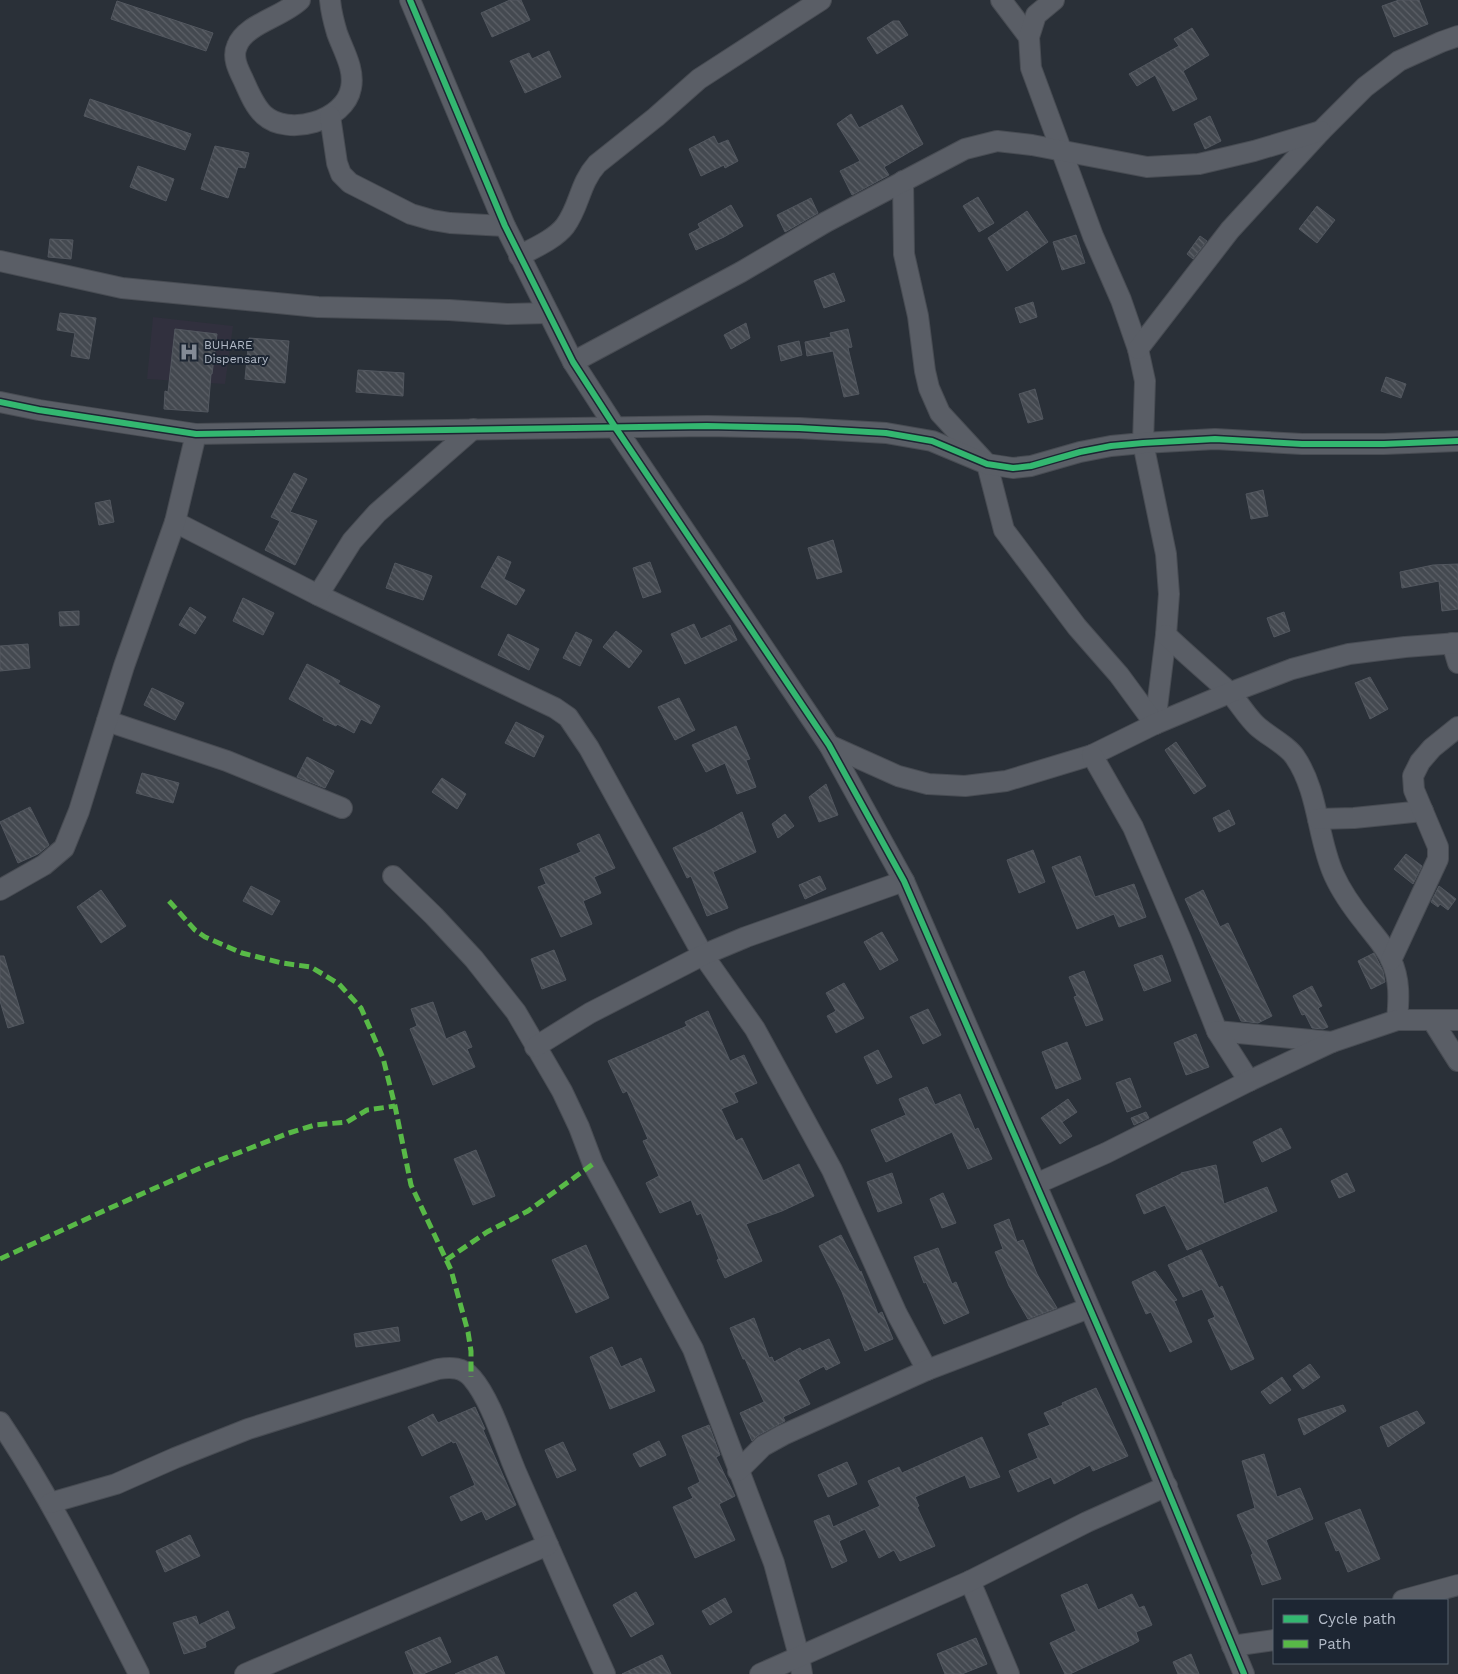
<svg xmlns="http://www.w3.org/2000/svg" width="1458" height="1674" viewBox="0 0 1458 1674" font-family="'Work Sans',sans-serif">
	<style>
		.medical { fill: #31303e }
		.building { fill: url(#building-back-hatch); stroke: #52575f }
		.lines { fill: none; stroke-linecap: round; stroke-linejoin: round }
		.minor-casing { stroke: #484c53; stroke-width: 22 }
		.minor { stroke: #5a5e66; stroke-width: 20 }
		.quiet { stroke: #58b947; stroke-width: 5; stroke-dasharray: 10 5; stroke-linecap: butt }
		.cycleway-casing { stroke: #1d2633; stroke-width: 9 }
		.cycleway { stroke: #33b770; stroke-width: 6 }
		.labels { text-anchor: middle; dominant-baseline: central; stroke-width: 4; stroke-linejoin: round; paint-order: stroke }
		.poi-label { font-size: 12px; fill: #b4bcc9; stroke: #1d2633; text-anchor: start }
	</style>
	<defs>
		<pattern id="building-back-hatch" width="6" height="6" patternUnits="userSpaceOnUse" patternTransform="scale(1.25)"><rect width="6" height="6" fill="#444950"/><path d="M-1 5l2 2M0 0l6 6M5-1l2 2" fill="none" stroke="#5d6168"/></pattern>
	</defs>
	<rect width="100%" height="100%" fill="#2a3038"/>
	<!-- medical -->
	<path class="medical" d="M153 317 233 326 225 384 147 379Z"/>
	<!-- building -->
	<g class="building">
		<path d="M510 0H521L530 20 492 37 481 13Z"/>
		<path d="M1399 0H1419L1428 24 1394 37 1382 6Z"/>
		<path d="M117 1 213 33 206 51 111 19Z"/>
		<path d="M893 21H899L908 35 877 54 867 38Z"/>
		<path d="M1192 28 1209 55 1183 71 1197 99 1173 111 1155 75 1137 86 1129 74 1179 46 1174 39Z"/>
		<path d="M549 51 561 77 525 93 510 61 529 53 532 59Z"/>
		<path d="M90 99 191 134 185 150 84 116Z"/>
		<path d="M902 105 923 144 884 167 889 175 852 195 840 171 860 161 837 124 851 114 859 128Z"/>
		<path d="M1210 116 1221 141 1205 149 1194 124Z"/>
		<path d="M714 136 718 144 728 140 738 161 725 168 724 165 701 176 689 149Z"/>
		<path d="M215 146 249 153 245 168 238 167 228 198 201 189Z"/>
		<path d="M138 166 174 179 166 201 130 187Z"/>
		<path d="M978 197 994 223 979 232 963 206Z"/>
		<path d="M811 198 818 213 785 232 777 215Z"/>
		<path d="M731 205 743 226 724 237 696 250 689 234 700 228 698 224Z"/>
		<path d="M1317 206 1335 220 1317 243 1299 229Z"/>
		<path d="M1027 211 1048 242 1007 271 988 238Z"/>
		<path d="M1076 235 1085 263 1062 270 1053 242Z"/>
		<path d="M1200 236 1207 241 1193 259 1187 254Z"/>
		<path d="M50 239 73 240 71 259 48 257Z"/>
		<path d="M834 273 845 301 824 308 814 281Z"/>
		<path d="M1033 302 1037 317 1020 323 1015 308Z"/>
		<path d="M60 313 96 318 89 359 71 356 75 333 57 330Z"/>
		<path d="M746 323 750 338 731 349 724 335Z"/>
		<path d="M175 329 217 334 212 374H211L208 412 164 409 165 391 168 392Z"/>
		<path d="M848 329 852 347 848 348 859 394 844 397 833 351 807 356 805 342 831 337 830 333Z"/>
		<path d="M249 338 289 341 285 383 245 379Z"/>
		<path d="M799 341 802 355 781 361 778 346Z"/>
		<path d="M358 370 404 373 403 396 356 392Z"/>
		<path d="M1386 377 1406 384 1401 398 1381 391Z"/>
		<path d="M1035 389 1043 419 1028 423 1019 394Z"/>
		<path d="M294 473 307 479 290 512 317 521 295 565 265 550 280 521 271 517Z"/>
		<path d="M1263 490 1268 516 1251 519 1246 494Z"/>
		<path d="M110 500 114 522 99 525 95 503Z"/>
		<path d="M833 540 842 572 817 579 808 548Z"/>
		<path d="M498 556 511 562 504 579 525 590 516 605 481 587Z"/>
		<path d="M650 562 661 592 643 598 633 568Z"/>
		<path d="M395 563 432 576 423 600 386 588Z"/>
		<path d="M1458 564V609L1442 611 1439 581 1402 588 1400 572 1433 565Z"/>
		<path d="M243 598 274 613 263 635 233 621Z"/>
		<path d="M190 607 206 617 195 634 179 625Z"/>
		<path d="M79 611V625L60 626 59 612Z"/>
		<path d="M1284 612 1290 631 1274 637 1267 618Z"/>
		<path d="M694 624 701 639 730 625 737 640 685 664 671 634Z"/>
		<path d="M616 631 642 651 629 668 603 647Z"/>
		<path d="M576 632 592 640 580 666 563 658Z"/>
		<path d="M508 634 539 649 529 670 498 655Z"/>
		<path d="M28 644 30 668 0 671V646Z"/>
		<path d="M307 664 340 681 338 684 380 706 371 724 361 719 354 733 337 724 336 726 323 720 324 718 289 699Z"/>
		<path d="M1370 677 1388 709 1370 719 1355 683Z"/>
		<path d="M152 688 184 703 175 720 144 705Z"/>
		<path d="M679 698 695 730 675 740 658 707Z"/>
		<path d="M516 722 544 736 534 757 505 743Z"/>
		<path d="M736 726 750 759 746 760 756 787 737 794 725 763 706 772 692 745Z"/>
		<path d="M1176 742 1206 786 1194 794 1165 750Z"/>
		<path d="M307 757 334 771 325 788 297 777Z"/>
		<path d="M142 773 179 783 173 803 136 793Z"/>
		<path d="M442 778 466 794 457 809 432 792Z"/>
		<path d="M826 784 838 815 819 822 809 797Z"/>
		<path d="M30 807 49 845 38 854 18 863 0 822Z"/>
		<path d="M1229 810 1235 824 1219 832 1213 818Z"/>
		<path d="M742 812 756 852 713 872 728 908 707 916 691 876 687 878 673 848 712 829Z"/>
		<path d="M785 814 794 826 778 838 772 824Z"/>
		<path d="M599 834 615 868 594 877 601 893 583 901 592 924 561 937 538 887 546 884 540 869 581 852 577 844Z"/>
		<path d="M1033 850 1045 882 1019 893 1007 860Z"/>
		<path d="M1406 854 1422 866 1413 884 1394 869Z"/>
		<path d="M1080 856 1095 897 1134 884 1146 917 1119 927 1114 914 1077 929 1052 867Z"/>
		<path d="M820 876 826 889 805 899 799 885Z"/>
		<path d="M251 886 280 901 272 915 243 901Z"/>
		<path d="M1439 886 1456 899 1448 910 1440 904 1438 907 1431 902Z"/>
		<path d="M101 890 126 926 101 943 77 907Z"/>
		<path d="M1203 890 1220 927 1228 923 1272 1016 1258 1023 1241 1021 1185 899Z"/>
		<path d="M882 932 898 960 880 970 864 942Z"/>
		<path d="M554 950 566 980 542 989 531 959Z"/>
		<path d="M1374 953 1383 971 1385 982 1371 989 1358 961Z"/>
		<path d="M1162 955 1171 981 1144 991 1134 965Z"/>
		<path d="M0 956H4L24 1023 8 1028 0 1001Z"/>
		<path d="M1084 971 1103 1020 1086 1026 1074 997 1077 996 1069 977Z"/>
		<path d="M844 983 864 1018 836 1033 827 1016 836 1011 826 993Z"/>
		<path d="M1312 986 1322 1006 1318 1008 1328 1027 1323 1029 1312 1028 1305 1014 1302 1015 1293 996Z"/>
		<path d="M433 1002 446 1039 465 1031 472 1047 467 1049 475 1067 433 1085 410 1029 417 1026 411 1009Z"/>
		<path d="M928 1009 941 1035 923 1044 910 1017Z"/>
		<path d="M708 1011 730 1061 744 1055 757 1083 734 1093 738 1102 721 1109 736 1141 742 1138 763 1181 799 1164 814 1196 782 1211 746 1224 762 1261 725 1278 717 1260 719 1259 701 1213 697 1215 691 1200 660 1213 646 1183 659 1176 643 1141 648 1139 627 1091 623 1093 608 1061 687 1026 685 1022Z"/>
		<path d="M1196 1034 1209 1067 1186 1075 1174 1043Z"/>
		<path d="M1067 1042 1081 1079 1056 1089 1042 1052Z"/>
		<path d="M878 1050 892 1077 877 1084 864 1057Z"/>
		<path d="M1130 1078 1141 1107 1127 1112 1116 1083Z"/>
		<path d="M927 1087 935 1105 960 1094 975 1130 978 1128 992 1159 968 1169 952 1132 886 1162 871 1130 906 1115 899 1099Z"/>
		<path d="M1068 1099 1077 1112 1062 1122 1072 1136 1060 1144 1041 1118Z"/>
		<path d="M1146 1112 1149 1118 1134 1125 1131 1118Z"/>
		<path d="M1281 1128 1291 1148 1262 1162 1253 1142Z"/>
		<path d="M476 1150 495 1196 473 1205 454 1159Z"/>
		<path d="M1216 1165 1224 1204 1267 1187 1277 1211 1187 1250 1165 1205 1144 1214 1136 1195 1181 1174V1173Z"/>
		<path d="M892 1173 902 1203 878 1212 867 1182Z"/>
		<path d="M1347 1173 1355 1191 1339 1198 1331 1181Z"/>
		<path d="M943 1193 956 1223 942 1228 930 1199Z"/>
		<path d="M1009 1219 1017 1242 1023 1240 1037 1274 1057 1308 1028 1319 1009 1286 995 1252 1003 1249 994 1225Z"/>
		<path d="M841 1235 860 1272 861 1271 878 1314 882 1312 893 1339 865 1351 842 1292 819 1246Z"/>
		<path d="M586 1245 609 1298 576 1313 552 1260Z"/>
		<path d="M938 1248 952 1284 956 1282 969 1313 944 1324 926 1282 924 1283 914 1257Z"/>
		<path d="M1201 1250 1219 1288 1222 1286 1254 1359 1231 1370 1208 1320 1215 1317 1202 1289 1183 1297 1168 1265Z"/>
		<path d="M1155 1271 1177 1300 1174 1301 1192 1342 1170 1352 1151 1312 1146 1314 1132 1282Z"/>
		<path d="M754 1318 769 1358 772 1357 774 1362 800 1348 802 1351 829 1339 840 1363 826 1370 824 1366 798 1380 810 1404 783 1417 785 1421 757 1436 752 1441 740 1413 764 1402 745 1359H743L730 1328Z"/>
		<path d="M398 1327 400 1341 356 1347 354 1334Z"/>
		<path d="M612 1347 621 1367 641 1358 655 1391 610 1409 590 1357Z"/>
		<path d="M1310 1364 1320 1377 1303 1389 1293 1376Z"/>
		<path d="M1282 1377 1291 1390 1270 1404 1261 1392Z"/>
		<path d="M1096 1388 1128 1456 1093 1471 1090 1465 1054 1484 1051 1477 1018 1492 1009 1471 1038 1458 1028 1434 1050 1425 1044 1413 1063 1405 1062 1403Z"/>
		<path d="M1343 1405 1346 1411 1304 1435 1298 1419Z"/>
		<path d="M475 1407 485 1429 483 1430 516 1505 486 1520 482 1511 461 1521 450 1497 475 1485 456 1442 453 1443 452 1441 422 1456 408 1427 433 1414 438 1423Z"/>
		<path d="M1417 1411 1425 1423 1388 1447 1380 1427Z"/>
		<path d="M709 1425 720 1455 716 1457 735 1496 719 1504 735 1540 695 1558 673 1507 693 1498 688 1488 700 1482 682 1436Z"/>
		<path d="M982 1437 1000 1477 970 1488 965 1475 915 1497 919 1506 917 1507 935 1546 900 1561 894 1550 879 1558 865 1529 839 1541 847 1561 832 1568 814 1521 829 1515 833 1527 880 1506 868 1481 899 1467 902 1473Z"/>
		<path d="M659 1441 666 1455 640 1467 633 1454Z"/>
		<path d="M563 1442 576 1470 557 1478 545 1450Z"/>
		<path d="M1264 1454 1277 1497 1300 1488 1313 1519 1266 1540 1281 1579 1262 1585 1251 1555 1253 1554 1237 1515 1255 1508 1242 1461Z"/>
		<path d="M847 1462 857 1484 828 1497 818 1475Z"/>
		<path d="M1360 1509 1380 1559 1348 1572 1339 1550 1336 1551 1325 1523Z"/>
		<path d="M190 1535 200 1556 165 1572 156 1551Z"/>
		<path d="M1087 1584 1098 1610 1132 1594 1139 1608 1144 1606 1152 1625 1136 1632 1139 1641 1134 1644 1070 1674H1065L1050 1643 1076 1631 1061 1595Z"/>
		<path d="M636 1592 654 1624 631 1637 613 1605Z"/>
		<path d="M725 1598 732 1612 710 1625 702 1611Z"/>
		<path d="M228 1611 235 1628 205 1642 206 1647 184 1654 173 1623 196 1616 199 1625Z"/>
		<path d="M440 1637 451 1662 423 1674H414L405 1652Z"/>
		<path d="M976 1638 987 1664 962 1674H945L937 1654Z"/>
		<path d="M1191 1654 1199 1674H1178L1173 1662Z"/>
		<path d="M662 1655 671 1674H622Z"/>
		<path d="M497 1656 505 1674H455Z"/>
	</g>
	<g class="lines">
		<!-- minor casing -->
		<g class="minor-casing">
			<g id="minor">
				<path d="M300 0C283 17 245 24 237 46 232 57 238 69 243 79 248 90 254 106 264 115 288 137 345 121 351 88 355 69 343 50 337 33 334 23 331 11 330 0"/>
				<path d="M410 0 505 226 573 362 615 427 829 745 904 881 1144 1433 1244 1674"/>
				<path d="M1001 0 1029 37"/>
				<path d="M1054 0 1036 15 1029 37 1031 68 1093 236 1121 300 1138 349 1145 381 1143 443 1166 554 1169 594 1166 635 1155 724"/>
				<path d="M330 116 337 163 341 174 350 183 411 214 432 220 450 223 505 226"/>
				<path d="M903 181 904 254 918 316 925 371 929 388 940 413 987 464 1004 530 1077 627 1119 675 1155 724"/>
				<path d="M519 256C534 248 555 239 565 226 580 206 579 184 597 164L656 117 699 79 821 0"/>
				<path d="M0 261 122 288 318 307 449 310 507 314 548 313"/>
				<path d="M1138 349 1230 230 1321 131 1365 87 1399 61 1441 42 1458 36"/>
				<path d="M573 362 741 272 826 222 965 149 997 141 1032 145 1147 167 1199 164 1254 151 1321 131"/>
				<path d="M0 402 39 410 196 434 707 426 799 428 886 433 932 441 987 464 1013 468 1031 466 1080 452 1111 446 1143 443 1215 439 1302 444H1384L1458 441"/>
				<path d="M175 522 318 595 555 708 568 717 589 748 703 955 755 1029 832 1170 897 1314 927 1370"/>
				<path d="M318 595 352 541 377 513 473 429"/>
				<path d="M1166 635C1186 654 1207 672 1228 691 1239 702 1246 716 1257 726 1268 736 1288 746 1295 757 1319 792 1317 838 1334 875 1342 893 1353 908 1365 923 1374 935 1385 946 1391 960 1400 979 1399 999 1397 1020"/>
				<path d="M1452 643 1458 663"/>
				<path d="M107 721 227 761 342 808"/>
				<path d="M829 745 898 776 928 784 965 786 1006 781 1092 755 1155 724 1229 693 1292 669 1349 654 1405 647 1458 643"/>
				<path d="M1092 755 1133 827 1181 940 1217 1031 1332 1042"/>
				<path d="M1318 819 1354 818 1423 811"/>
				<path d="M393 876 434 916 474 959 516 1012 562 1091 579 1127 593 1164 693 1349 774 1563 799 1656 802 1674"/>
				<path d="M0 890 44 865 64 848 79 811 124 666 175 522 196 434"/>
				<path d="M1391 960 1438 859V847L1414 790 1413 776 1420 762 1432 748 1458 727"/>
				<path d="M1432 1020 1458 1061"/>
				<path d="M1217 1031 1249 1081"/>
				<path d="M535 1047 590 1013 703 955 746 937 904 881"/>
				<path d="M1036 1184 1106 1153 1249 1081 1332 1042 1397 1020H1458"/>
				<path d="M0 1422C54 1502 95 1589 139 1674"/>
				<path d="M738 1471 763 1446 783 1435 927 1370 1089 1308"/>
				<path d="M50 1503 116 1484 175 1458 248 1429 438 1369C451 1367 463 1367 472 1378 491 1400 504 1444 516 1472 545 1539 575 1607 605 1674"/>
				<path d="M970 1581 1009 1674"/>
				<path d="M1403 1600 1458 1585"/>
				<path d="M1232 1646 1274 1640"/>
				<path d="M245 1674 548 1545"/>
				<path d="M760 1674 970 1581 1087 1522 1167 1486"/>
			</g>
		</g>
		<!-- minor -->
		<use href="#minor" class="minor"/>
		<!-- quiet -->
		<g class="quiet">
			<path d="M169 901 195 930 205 937 242 953 282 963 311 967 339 984 361 1008 383 1058 395 1106 411 1185 451 1270 468 1332 471 1351V1377"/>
			<path d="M0 1259 110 1208 207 1165 289 1133 315 1125 347 1122 367 1110 395 1106"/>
			<path d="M446 1260 487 1232 528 1211 593 1164"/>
		</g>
		<!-- cycleway casing -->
		<g class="cycleway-casing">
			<g id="cycleway">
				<path d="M410 0 505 226 573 362 615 427 829 745 904 881 1144 1433 1244 1674"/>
				<path d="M0 402 39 410 196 434 707 426 799 428 886 433 932 441 987 464 1013 468 1031 466 1080 452 1111 446 1143 443 1215 439 1302 444H1384L1458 441"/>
			</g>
		</g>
		<!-- cycleway -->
		<use href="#cycleway" class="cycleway"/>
	</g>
	<!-- icons -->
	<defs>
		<g id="hospital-bare" transform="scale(1.5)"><path d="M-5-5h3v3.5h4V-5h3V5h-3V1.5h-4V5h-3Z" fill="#848b96" stroke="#1d2633" stroke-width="2.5" paint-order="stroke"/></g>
	</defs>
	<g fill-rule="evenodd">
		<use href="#hospital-bare" x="189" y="352"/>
	</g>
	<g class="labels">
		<!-- poi labels -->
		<g class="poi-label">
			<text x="204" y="345">BUHARE<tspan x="204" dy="14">Dispensary</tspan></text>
		</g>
	</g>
	<!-- legend -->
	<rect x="1273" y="1599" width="175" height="65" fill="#1d2633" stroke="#59626f"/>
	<rect x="1283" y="1615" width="25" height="8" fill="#33b770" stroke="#59626f"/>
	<text x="1318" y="1624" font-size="15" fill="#b4bcc9">Cycle path</text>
	<rect x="1283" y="1640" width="25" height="8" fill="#58b947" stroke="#59626f"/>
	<text x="1318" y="1649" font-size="15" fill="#b4bcc9">Path</text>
</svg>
